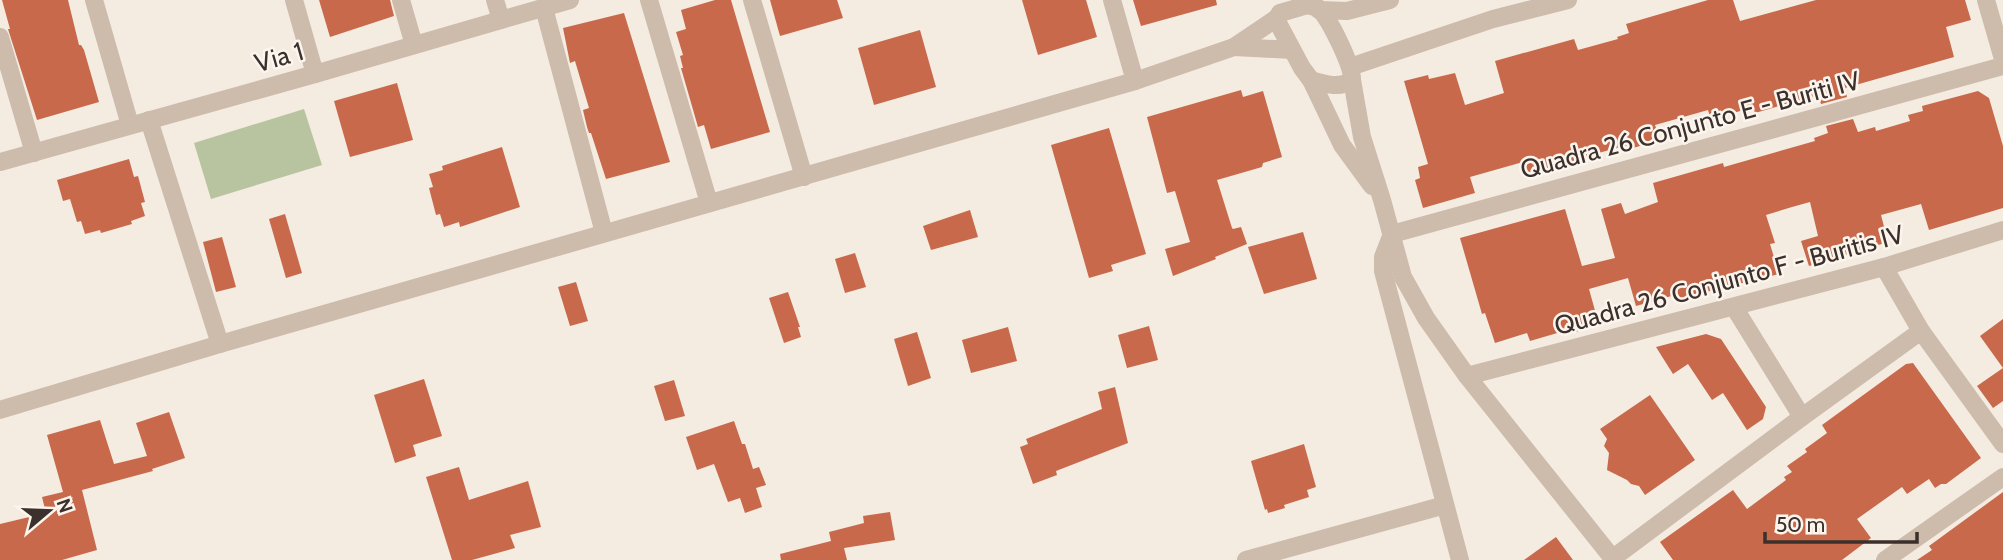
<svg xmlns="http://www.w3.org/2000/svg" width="2003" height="560" viewBox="0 0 2003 560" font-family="Cabin,sans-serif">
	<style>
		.green { fill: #b8c4a0 }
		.building { fill: #c8694b }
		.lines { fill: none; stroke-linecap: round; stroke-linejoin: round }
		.minor { stroke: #cdbbac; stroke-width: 18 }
		.tertiary { stroke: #cdbbac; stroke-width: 18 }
		.labels { text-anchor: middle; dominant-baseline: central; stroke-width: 5; stroke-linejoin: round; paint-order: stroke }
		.street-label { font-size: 26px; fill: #3b302b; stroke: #fbf5ee }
	</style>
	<rect width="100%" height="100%" fill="#f4ebe1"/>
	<!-- green -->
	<path class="green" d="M304 109 322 165 211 199 194 143Z"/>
	<!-- building -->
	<g class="building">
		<path d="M2 0H68L79 45H81L84 50 99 102 37 120 8 29H10Z"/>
		<path d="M319 0H390L394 16 330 37Z"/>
		<path d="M715 0H731L770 132 711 149 704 125 698 127 681 68H683L680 56 683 55 676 32 686 29 681 10Z"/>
		<path d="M770 0H837L843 18 780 36Z"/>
		<path d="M1022 0H1086L1097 37 1038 55Z"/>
		<path d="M1133 0H1216L1217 5 1141 26Z"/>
		<path d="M1708 0H1733L1740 21 1816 0H1965L1971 20 1946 27 1954 57 1845 88 1847 97 1821 104 1818 95 1755 113 1753 107 1711 120 1708 110 1655 125 1660 140 1633 148 1632 144 1602 152 1580 159 1581 163 1554 171 1528 178 1523 162 1470 177 1475 193 1423 208 1415 180 1420 178 1418 167 1428 164 1404 81 1428 75 1429 79 1455 73 1465 105 1504 93 1495 61 1574 39 1578 50 1618 39 1617 37 1629 33 1626 24Z"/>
		<path d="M624 13 670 162 606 179 591 133H589L587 127 583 110 589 108 575 61 570 63 563 28Z"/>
		<path d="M920 30 936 87 874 105 858 48Z"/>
		<path d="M397 83 413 140 350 157 334 101Z"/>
		<path d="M1241 90 1243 97 1263 91 1282 157 1263 163 1262 167 1217 180 1232 228 1233 229 1241 227 1247 244 1215 257 1216 259 1173 276 1165 249 1190 242 1175 191 1167 193 1147 117Z"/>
		<path d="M1978 91 1989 98 2003 146V208L1929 230 1921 204 1881 215 1888 242 1809 266 1801 241 1818 236 1810 202 1792 207 1766 215 1775 243 1770 244 1779 274 1698 294 1700 297 1678 303 1675 295 1636 306 1628 278 1589 289 1599 325 1572 333 1571 329 1530 341 1527 333 1495 343 1485 313 1482 314 1460 238 1565 209 1582 266 1615 258 1601 209 1621 203 1625 214 1658 202 1653 183 1723 163 1724 167 1815 141 1814 138 1828 133 1826 126 1853 119 1858 132 1875 127 1876 131 1910 121 1908 115 1923 111 1922 106Z"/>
		<path d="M1109 128 1146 254 1111 265 1113 271 1089 278 1051 145Z"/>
		<path d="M502 147 520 207 460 227 459 222 444 227 440 214 436 215 429 188 433 187 429 174 443 170 442 166Z"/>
		<path d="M129 159 134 177 138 176 145 202 141 203 145 216 131 221 132 224 101 233 100 230 85 234 81 221 77 222 70 199 63 201 57 180Z"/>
		<path d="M970 210 978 237 931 250 923 226Z"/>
		<path d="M285 214 302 273 286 278 269 219Z"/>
		<path d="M1303 232 1317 279 1264 294 1248 247Z"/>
		<path d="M222 237 236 287 216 292 203 242Z"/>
		<path d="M855 253 866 287 845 293 835 259Z"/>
		<path d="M576 282 588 321 570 326 558 287Z"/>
		<path d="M788 292 800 327H798L801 337 784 343 769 298Z"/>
		<path d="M2003 319V401L1993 408 1977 386 2003 368 1980 336Z"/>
		<path d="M1149 326 1158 360 1127 368 1118 335Z"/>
		<path d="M1008 327 1017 361 971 373 962 340Z"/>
		<path d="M917 332 931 378 908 386 894 339Z"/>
		<path d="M1706 334 1721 339 1766 407 1763 419 1747 430 1723 393 1712 400 1688 364 1673 374 1656 347Z"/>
		<path d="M1913 363 1981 458 1946 484H1941L1935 488 1929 479 1907 494 1902 487 1857 519 1871 538 1842 560H1673L1660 542 1733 490 1747 509 1786 480 1784 477 1792 472 1787 466 1807 452 1805 449 1827 433 1822 425 1906 364Z"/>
		<path d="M424 379 442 436 413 445 416 456 395 463 374 395Z"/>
		<path d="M674 380 685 416 665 421 654 386Z"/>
		<path d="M1115 387 1128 443 1056 471 1057 475 1033 484 1020 447 1028 444 1026 439 1102 409 1098 392Z"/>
		<path d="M1650 395 1695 460 1645 495 1639 486 1631 484 1627 480 1607 470 1609 453 1604 446 1607 439 1600 429Z"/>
		<path d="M169 412 185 458 152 469 153 471 82 490 97 550 62 560H0V524L46 513 42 497 63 492 47 435 100 420 114 464 147 456 136 423Z"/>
		<path d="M734 421 742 444H745L753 469 759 467 766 485 756 488 762 507 745 513 740 498 728 502 714 464 697 470 686 437Z"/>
		<path d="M1304 444 1316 487 1307 490 1309 497 1284 505 1285 508 1268 513 1267 509 1265 510 1251 461Z"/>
		<path d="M459 467 469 500 528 481 541 527 510 535 515 548 472 560H452L426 477Z"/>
		<path d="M2003 492V560H1917L1932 550 1929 546Z"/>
		<path d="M890 512 895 540 844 548 847 560H781L780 554 831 541 829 532 864 523 863 516Z"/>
		<path d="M1556 537 1573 560H1524Z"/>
	</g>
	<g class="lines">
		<!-- minor -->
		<g class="minor">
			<path d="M94 0 130 125"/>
			<path d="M294 0 315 74"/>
			<path d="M401 0 414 45"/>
			<path d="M495 0 501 20"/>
			<path d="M649 0 709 203"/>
			<path d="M752 0 804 177"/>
			<path d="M1112 0 1135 81"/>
			<path d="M544 8 604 233"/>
			<path d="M0 37 34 153"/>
			<path d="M1234 47 1292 50"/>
			<path d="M149 120 220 344"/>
			<path d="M0 162 315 74 570 0"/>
			<path d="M1884 267 1921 331 2003 444"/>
			<path d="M1734 307 1802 417"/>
			<path d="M1467 376 1884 267 2003 230"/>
			<path d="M0 410 220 344 1135 81 1234 47 1277 18"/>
			<path d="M1613 558 1802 417 1921 331"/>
			<path d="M1246 560 1445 505"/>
			<path d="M1460 560 1383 271V257L1392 234 2003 66"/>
			<path d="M1885 560 2003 477"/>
		</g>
		<!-- tertiary -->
		<g class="tertiary">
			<path d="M1986 0 2003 59"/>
			<path d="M1307 5C1310 6 1316 7 1318 8 1329 17 1353 67 1352 80 1340 89 1324 84 1311 80L1302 68 1278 23 1277 18 1280 13Z"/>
			<path d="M1319 10 1347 11 1390 0"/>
			<path d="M1350 67 1493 19 1568 0"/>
			<path d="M1311 80 1342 145 1372 186"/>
			<path d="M1352 80 1362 137 1382 200 1403 277 1426 318 1467 376 1614 560"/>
		</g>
	</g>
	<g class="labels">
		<!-- street labels -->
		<g class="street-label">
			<text transform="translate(279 57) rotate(-16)">Via 1</text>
			<text transform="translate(1690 125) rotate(-15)">Quadra 26 Conjunto E - Buriti IV</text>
			<text transform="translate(1729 280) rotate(-15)">Quadra 26 Conjunto F - Buritis IV</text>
		</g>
	</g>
	<!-- north arrow -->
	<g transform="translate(49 511) rotate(71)" stroke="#fbf5ee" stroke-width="5" paint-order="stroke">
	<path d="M0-5L12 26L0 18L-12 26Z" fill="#3b302b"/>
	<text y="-10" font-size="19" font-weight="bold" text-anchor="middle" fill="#3b302b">N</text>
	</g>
	<!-- scale -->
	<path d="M1765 532v10h152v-10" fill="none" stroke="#3b302b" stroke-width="3.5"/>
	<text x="1776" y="532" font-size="21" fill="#3b302b" stroke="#fbf5ee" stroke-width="5" paint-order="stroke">50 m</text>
</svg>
